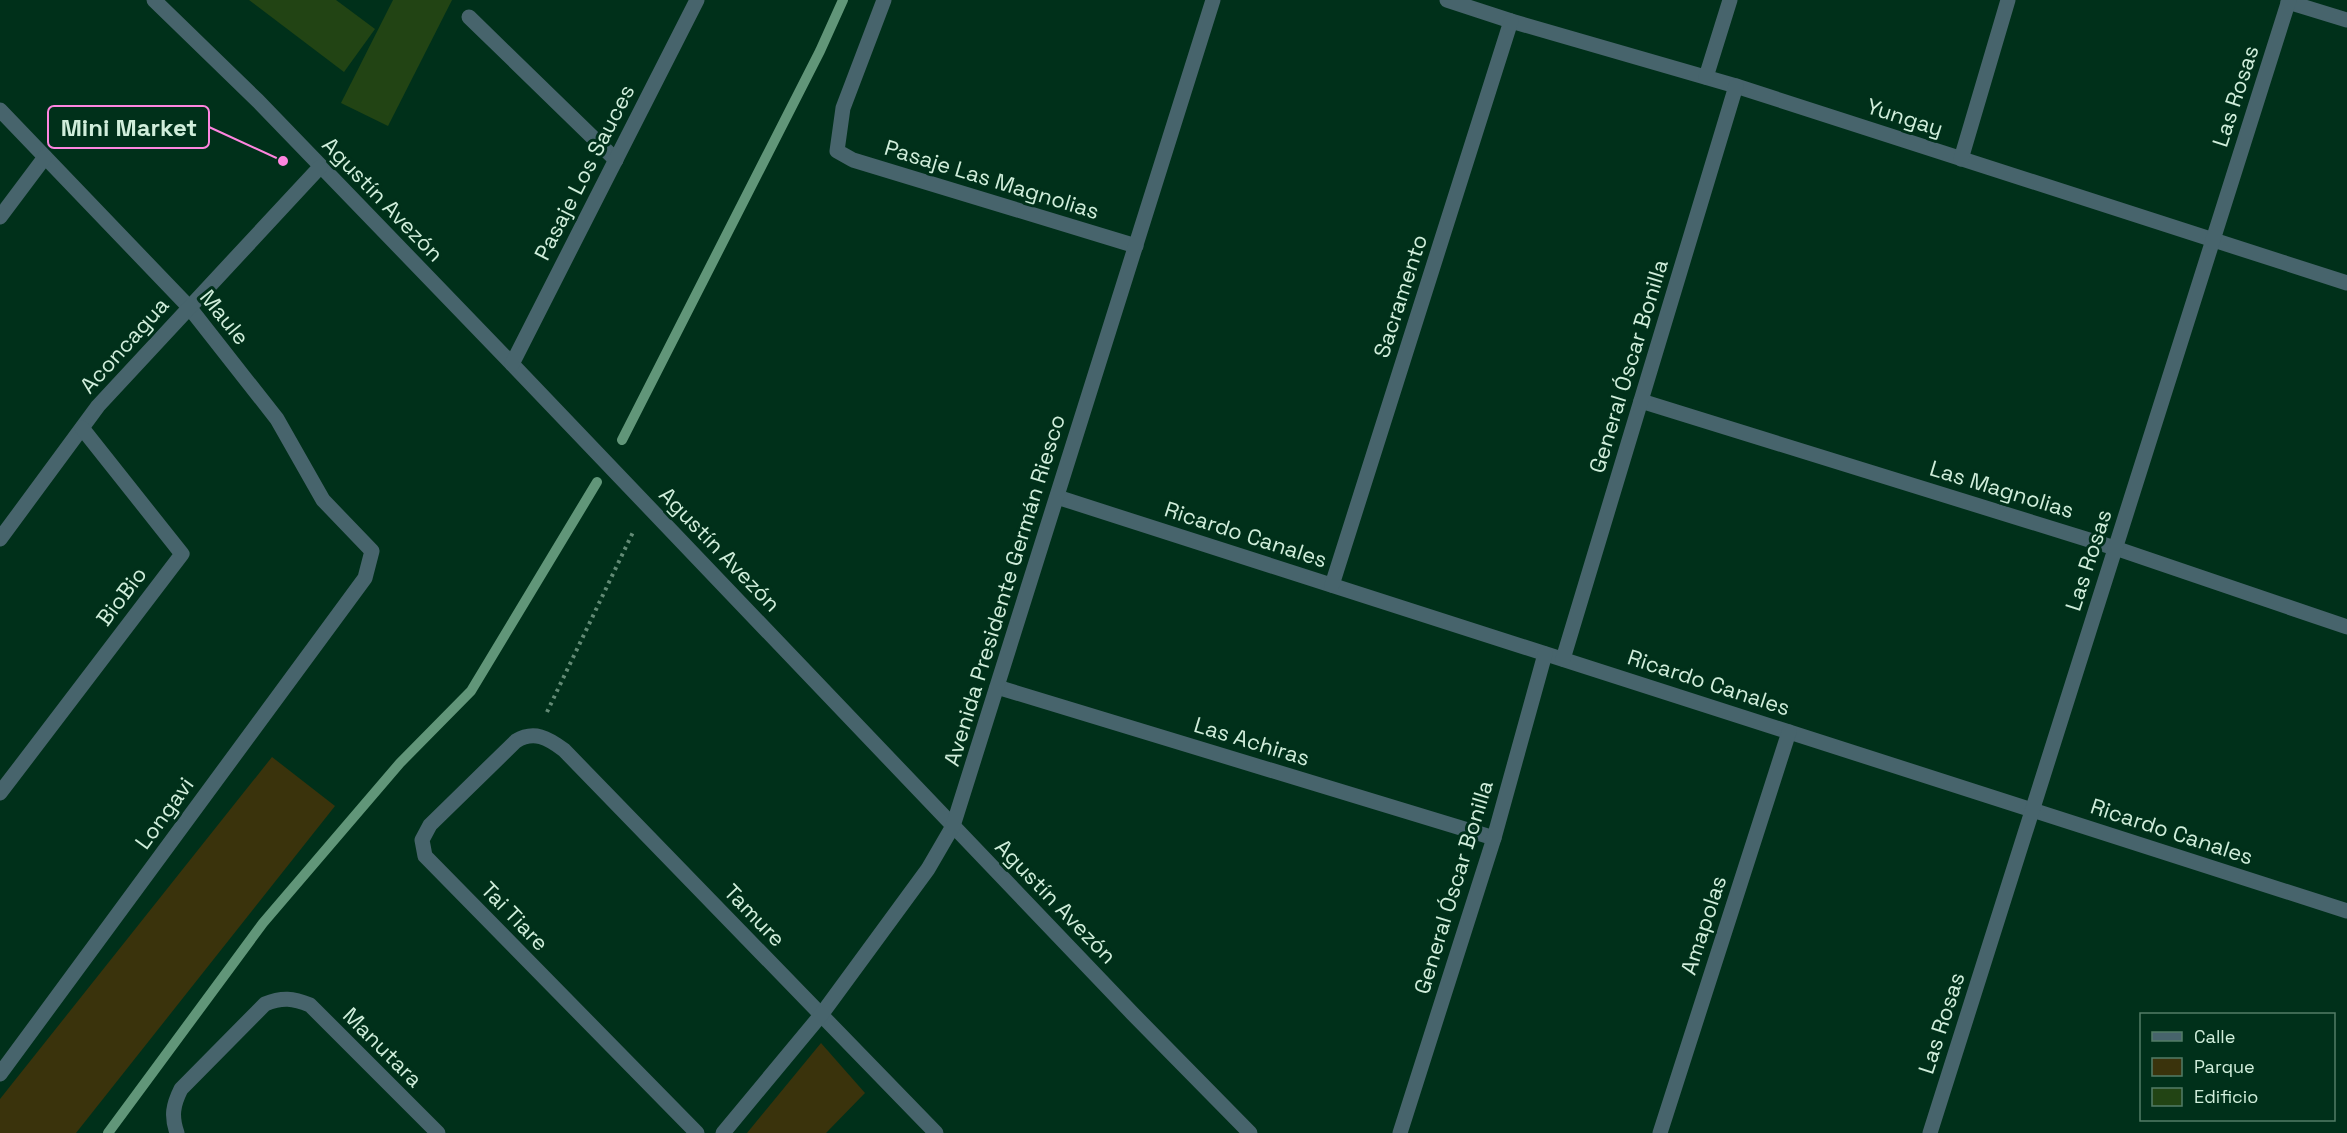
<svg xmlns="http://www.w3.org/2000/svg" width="2347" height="1133" viewBox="0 0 2347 1133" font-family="'Space Grotesk',sans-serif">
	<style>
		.green { fill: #3a330c }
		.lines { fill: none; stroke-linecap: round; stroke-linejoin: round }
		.stream { stroke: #619679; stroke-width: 10 }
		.building { fill: #224414 }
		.path { stroke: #638b76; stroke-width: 4; stroke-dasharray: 3 4.5; stroke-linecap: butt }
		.minor { stroke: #47646c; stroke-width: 15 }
		.labels { text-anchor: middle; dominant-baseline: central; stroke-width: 6; stroke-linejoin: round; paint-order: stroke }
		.street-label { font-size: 22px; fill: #d0eedb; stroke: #00301a }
		.leader { fill: none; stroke: #fe85df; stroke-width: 2 }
		.callout-dot { fill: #fe85df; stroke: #00301a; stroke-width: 2 }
		.callout { fill: #00301a; stroke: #fe85df; stroke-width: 2 }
		.callout-label { font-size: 24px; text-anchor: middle; font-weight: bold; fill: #d0eedb }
	</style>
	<rect width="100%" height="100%" fill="#00301a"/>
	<!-- green -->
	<g class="green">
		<path d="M272 757 335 806 76 1133H0V1099Z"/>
		<path d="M821 1043 865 1093 826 1133H747Z"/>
	</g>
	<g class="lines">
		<!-- stream -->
		<g class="stream">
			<path d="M622 440 820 51 843 0"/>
			<path d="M108 1133 263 923 400 763 471 691 597 482"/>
		</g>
	</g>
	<!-- building -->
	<g class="building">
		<path d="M249 0H336L375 29 344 72Z"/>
		<path d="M393 0H452L388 126 341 103Z"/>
	</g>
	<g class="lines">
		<!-- path -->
		<path class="path" d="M547 712 634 530"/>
		<!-- minor -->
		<g class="minor">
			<path d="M154 0 258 101 512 364 1132 1013 1250 1133"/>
			<path d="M884 0 843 108 837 151 853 160 1136 246"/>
			<path d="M1447 0 1511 21 1736 86 2347 283"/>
			<path d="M2288 2 2347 20"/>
			<path d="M469 17 616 160"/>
			<path d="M1706 77 1730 0"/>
			<path d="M0 110 189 307 277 419 323 500 372 551 365 578 0 1074"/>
			<path d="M1961 159 2008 0"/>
			<path d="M0 217 45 157"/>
			<path d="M512 364 697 0"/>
			<path d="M1641 401 2115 548 2347 627"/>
			<path d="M1057 497 2347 911"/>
			<path d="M0 539 98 406 320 167"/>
			<path d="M1332 585 1511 21"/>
			<path d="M1563 659 1736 86"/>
			<path d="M997 687 1494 838"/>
			<path d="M0 793 182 554 82 428"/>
			<path d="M177 1133C171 1116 173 1105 181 1089L265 1004C282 997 293 998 310 1005L438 1133"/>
			<path d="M697 1133 425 856 422 840 430 825 516 741C534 730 548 738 564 750L936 1133"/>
			<path d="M723 1133 821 1015 928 869 953 826 1213 0"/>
			<path d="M1400 1133 1494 838 1545 654"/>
			<path d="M1660 1133 1789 732"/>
			<path d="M1930 1133 2289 0"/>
		</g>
	</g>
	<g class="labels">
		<!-- street labels -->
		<g class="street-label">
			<text transform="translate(2235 96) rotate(-72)">Las Rosas</text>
			<text transform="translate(1905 117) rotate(18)">Yungay</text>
			<text transform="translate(584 172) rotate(-63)">Pasaje Los Sauces</text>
			<text transform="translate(992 179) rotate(17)">Pasaje Las Magnolias</text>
			<text transform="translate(383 199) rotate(46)">Agustín Avezón</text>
			<text transform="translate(1400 296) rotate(-72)">Sacramento</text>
			<text transform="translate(225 317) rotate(51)">Maule</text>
			<text transform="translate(124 345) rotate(-48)">Aconcagua</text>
			<text transform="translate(1628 366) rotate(-73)">General Óscar Bonilla</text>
			<text transform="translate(2002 489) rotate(17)">Las Magnolias</text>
			<text transform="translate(1246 534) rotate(18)">Ricardo Canales</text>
			<text transform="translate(720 549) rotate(46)">Agustín Avezón</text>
			<text transform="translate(2088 560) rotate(-72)">Las Rosas</text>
			<text transform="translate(1004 590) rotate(-73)">Avenida Presidente Germán Riesco</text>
			<text transform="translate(121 596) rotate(-53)">BioBio</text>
			<text transform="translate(1709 682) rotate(18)">Ricardo Canales</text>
			<text transform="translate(1252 741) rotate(17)">Las Achiras</text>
			<text transform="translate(164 813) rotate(-54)">Longavi</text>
			<text transform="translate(2172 831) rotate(18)">Ricardo Canales</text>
			<text transform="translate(1453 887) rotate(-73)">General Óscar Bonilla</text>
			<text transform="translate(1056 901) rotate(46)">Agustín Avezón</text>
			<text transform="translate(755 915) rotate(46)">Tamure</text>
			<text transform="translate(515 916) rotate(46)">Tai Tiare</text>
			<text transform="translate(1703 925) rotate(-72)">Amapolas</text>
			<text transform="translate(1941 1023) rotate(-72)">Las Rosas</text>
			<text transform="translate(383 1047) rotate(45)">Manutara</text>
		</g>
	</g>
	<!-- callouts -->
	<path class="leader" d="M283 161L209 127"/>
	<circle class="callout-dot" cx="283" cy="161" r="6"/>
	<rect class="callout" x="48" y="106" width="161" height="42" rx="6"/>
	<g class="callout-label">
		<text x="129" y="136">Mini Market</text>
	</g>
	<!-- legend -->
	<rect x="2140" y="1013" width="195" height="108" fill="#00301a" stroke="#537c67" stroke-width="1.5"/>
	<rect x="2152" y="1032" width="30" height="9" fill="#47646c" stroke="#537c67" stroke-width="1.5"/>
	<text x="2194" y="1043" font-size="18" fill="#d0eedb">Calle</text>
	<rect x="2152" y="1058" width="30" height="18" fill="#3a330c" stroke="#537c67" stroke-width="1.5"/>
	<text x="2194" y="1073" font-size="18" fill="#d0eedb">Parque</text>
	<rect x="2152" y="1088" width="30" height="18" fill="#224414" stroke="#537c67" stroke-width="1.5"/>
	<text x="2194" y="1103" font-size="18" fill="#d0eedb">Edificio</text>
</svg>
